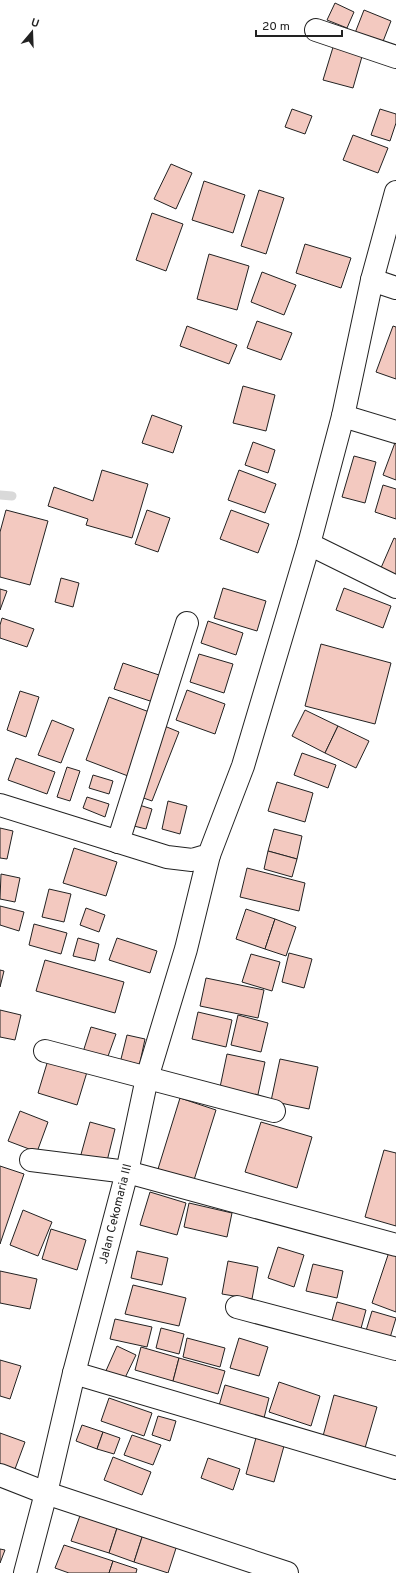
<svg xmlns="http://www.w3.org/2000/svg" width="396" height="1573" viewBox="0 0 396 1573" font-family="Overpass,sans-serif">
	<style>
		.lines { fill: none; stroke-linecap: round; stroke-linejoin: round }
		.stream { stroke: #d9d9d9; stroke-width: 9 }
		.building { fill: #f3c9c0; stroke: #222 }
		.minor-casing { stroke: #222; stroke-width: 24 }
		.minor { stroke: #fff; stroke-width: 22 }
		.labels { text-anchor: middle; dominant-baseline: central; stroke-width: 3; stroke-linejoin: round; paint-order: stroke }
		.street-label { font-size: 12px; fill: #222; stroke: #fff }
	</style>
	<rect width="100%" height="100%" fill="#fff"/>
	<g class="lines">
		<!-- stream -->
		<path class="stream" d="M0 495 12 496"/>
	</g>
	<!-- building -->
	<g class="building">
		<path d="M335 3 354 12 347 28 327 20Z"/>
		<path d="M364 10 391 21 382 44 355 33Z"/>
		<path d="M334 44 363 53 353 88 323 80Z"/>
		<path d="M292 109 312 116 305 134 285 127Z"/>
		<path d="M380 109 396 114V123L390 141 371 135Z"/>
		<path d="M353 135 388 148 378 173 343 160Z"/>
		<path d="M171 164 192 173 176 209 154 199Z"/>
		<path d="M204 181 245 195 233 233 192 220Z"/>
		<path d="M259 190 284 198 266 254 241 246Z"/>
		<path d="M152 213 183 224 166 271 136 260Z"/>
		<path d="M305 244 351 258 341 288 296 273Z"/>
		<path d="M209 254 249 266 237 310 197 299Z"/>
		<path d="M262 272 296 285 284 315 251 302Z"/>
		<path d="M257 321 292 333 281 360 247 348Z"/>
		<path d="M187 326 237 345 229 364 180 346Z"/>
		<path d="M393 326 396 327V379L376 372Z"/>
		<path d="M243 386 275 395 266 431 233 423Z"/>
		<path d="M152 415 182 426 173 453 142 443Z"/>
		<path d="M396 440V480L383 475Z"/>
		<path d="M253 442 275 450 268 473 245 465Z"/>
		<path d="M354 456 376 462 365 503 342 497Z"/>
		<path d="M102 470 148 484 132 538 86 525 88 519 48 506 54 487 93 501Z"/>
		<path d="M239 470 276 484 265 513 228 500Z"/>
		<path d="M383 485 396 489V519L375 512Z"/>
		<path d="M6 510 48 521 30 585 0 577V532Z"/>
		<path d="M147 510 170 518 158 552 135 544Z"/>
		<path d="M231 510 269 524 258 553 220 539Z"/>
		<path d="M394 538 396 539V585L377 577Z"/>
		<path d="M61 578 79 583 73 607 55 602Z"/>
		<path d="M223 588 266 601 257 631 214 618Z"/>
		<path d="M344 588 391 606 383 628 336 610Z"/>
		<path d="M0 589 7 591 0 610Z"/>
		<path d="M2 618 34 629 27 647 0 638V625Z"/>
		<path d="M208 621 243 633 236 655 201 643Z"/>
		<path d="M321 644 391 663 375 724 305 706Z"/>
		<path d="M199 654 233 664 224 693 190 682Z"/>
		<path d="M123 663 162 676 153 702 114 689Z"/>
		<path d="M187 690 225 704 215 734 176 720Z"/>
		<path d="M20 691 39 697 26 737 7 730Z"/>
		<path d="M109 697 152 713 128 776 86 760Z"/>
		<path d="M305 710 338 726 325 753 292 736Z"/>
		<path d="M52 720 74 729 61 763 38 755Z"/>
		<path d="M162 725 179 732 152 801 135 795Z"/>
		<path d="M338 726 369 741 356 768 325 753Z"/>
		<path d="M302 753 336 765 328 788 294 775Z"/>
		<path d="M16 758 55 772 47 794 8 780Z"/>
		<path d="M67 767 80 771 70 801 57 797Z"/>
		<path d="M93 775 113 781 109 794 89 788Z"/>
		<path d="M277 782 313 793 305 822 268 811Z"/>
		<path d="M87 797 109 804 105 817 83 808Z"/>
		<path d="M168 801 187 806 180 834 162 829Z"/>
		<path d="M136 804 152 809 146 829 130 825Z"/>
		<path d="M0 828 13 831 7 859 0 858Z"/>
		<path d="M274 829 302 836 297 859 268 851Z"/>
		<path d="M74 848 117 862 106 896 63 883Z"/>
		<path d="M268 851 297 859 292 877 264 869Z"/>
		<path d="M247 868 305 883 299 911 240 897Z"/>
		<path d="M1 874 20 878 15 902 0 899Z"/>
		<path d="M49 889 71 894 64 922 42 917Z"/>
		<path d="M0 906 24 912 19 931 0 925Z"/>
		<path d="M86 908 105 915 99 932 80 925Z"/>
		<path d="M246 909 275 919 265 949 236 939Z"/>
		<path d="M275 919 296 927 286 956 265 949Z"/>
		<path d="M34 924 67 933 61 954 29 945Z"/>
		<path d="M78 938 99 944 95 961 73 956Z"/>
		<path d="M117 938 157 951 150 973 109 960Z"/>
		<path d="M289 953 312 959 304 988 282 982Z"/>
		<path d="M251 954 280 962 272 991 242 982Z"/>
		<path d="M45 960 124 982 115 1013 36 991Z"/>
		<path d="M0 970 4 971 0 987Z"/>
		<path d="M206 978 264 990 258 1018 200 1006Z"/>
		<path d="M0 1010 21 1015 15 1040 0 1037Z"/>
		<path d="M198 1012 232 1020 226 1047 192 1039Z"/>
		<path d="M238 1015 268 1023 261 1052 231 1045Z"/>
		<path d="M91 1027 116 1034 107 1059 83 1052Z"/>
		<path d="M127 1035 145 1039 139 1067 120 1063Z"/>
		<path d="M227 1054 265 1062 257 1099 219 1092Z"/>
		<path d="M280 1059 318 1067 309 1109 271 1101Z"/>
		<path d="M48 1060 87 1072 77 1105 38 1093Z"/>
		<path d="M180 1098 216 1110 194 1180 158 1169Z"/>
		<path d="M20 1111 48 1122 37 1152 8 1141Z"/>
		<path d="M90 1122 115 1129 106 1165 80 1158Z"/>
		<path d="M261 1122 312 1137 297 1188 245 1172Z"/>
		<path d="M384 1150 396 1153V1226L365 1217Z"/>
		<path d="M0 1166 24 1174 0 1244Z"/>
		<path d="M150 1192 186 1203 177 1235 140 1225Z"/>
		<path d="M189 1203 232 1213 227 1237 184 1227Z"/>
		<path d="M23 1210 52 1222 38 1256 10 1245Z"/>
		<path d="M51 1229 86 1240 77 1270 42 1259Z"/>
		<path d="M278 1247 304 1255 294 1287 268 1278Z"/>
		<path d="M137 1251 168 1258 162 1285 131 1278Z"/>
		<path d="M389 1252 396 1254V1312L372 1303Z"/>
		<path d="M228 1261 258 1267 252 1299 222 1294Z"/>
		<path d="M313 1264 343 1271 337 1298 306 1291Z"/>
		<path d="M0 1271 37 1279 30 1309 0 1303Z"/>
		<path d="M133 1285 186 1298 179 1326 125 1314Z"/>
		<path d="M337 1302 366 1310 360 1332 331 1324Z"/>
		<path d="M372 1311 396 1318 389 1341 365 1334Z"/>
		<path d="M115 1319 152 1327 147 1347 110 1339Z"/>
		<path d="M161 1328 184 1334 179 1354 156 1348Z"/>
		<path d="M187 1338 225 1348 220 1367 183 1357Z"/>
		<path d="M239 1338 268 1347 259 1376 230 1368Z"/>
		<path d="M117 1346 136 1355 123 1382 105 1373Z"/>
		<path d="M141 1347 179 1358 173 1381 135 1370Z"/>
		<path d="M179 1358 225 1371 218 1394 173 1381Z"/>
		<path d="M0 1360 21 1366 10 1399 0 1396Z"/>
		<path d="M279 1382 320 1396 311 1426 269 1412Z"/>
		<path d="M225 1385 269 1398 263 1422 218 1409Z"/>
		<path d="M334 1395 377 1407 365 1448 323 1436Z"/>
		<path d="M109 1398 152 1413 144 1436 101 1421Z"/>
		<path d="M158 1416 176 1421 170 1441 152 1435Z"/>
		<path d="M82 1425 103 1432 97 1449 76 1441Z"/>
		<path d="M103 1432 120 1438 114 1454 97 1449Z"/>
		<path d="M0 1433 25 1442 15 1469 0 1464Z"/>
		<path d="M132 1435 161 1445 153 1465 124 1455Z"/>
		<path d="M256 1438 284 1446 274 1482 246 1474Z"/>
		<path d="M113 1457 151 1472 142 1495 104 1480Z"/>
		<path d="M208 1458 240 1469 233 1490 201 1478Z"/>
		<path d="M82 1510 119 1522 109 1553 71 1541Z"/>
		<path d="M119 1522 144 1531 134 1562 109 1553Z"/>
		<path d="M144 1531 178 1542 168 1573 134 1562Z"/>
		<path d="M64 1545 113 1561 109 1573H69L55 1568Z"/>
		<path d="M0 1549 5 1550 0 1563Z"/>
		<path d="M113 1561 137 1569 136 1573H109Z"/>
	</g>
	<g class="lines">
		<!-- minor casing -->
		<g class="minor-casing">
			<g id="minor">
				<path d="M316 30 396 57"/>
				<path d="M372 280 396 288"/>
				<path d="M343 416 396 432"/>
				<path d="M309 544 396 587"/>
				<path d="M0 805 167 857 192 860 209 855 243 766 309 544 343 416 372 280 396 192"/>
				<path d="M118 842 187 623"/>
				<path d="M45 1051 274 1111"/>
				<path d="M31 1160 127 1172 396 1245"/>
				<path d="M237 1307 396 1349"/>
				<path d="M74 1373 396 1468"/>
				<path d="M0 1475 46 1493 287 1573"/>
				<path d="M25 1573 46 1493 74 1373 127 1172 147 1078 186 949 209 855"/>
			</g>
		</g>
		<!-- minor -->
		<use href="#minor" class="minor"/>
	</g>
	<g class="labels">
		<!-- street labels -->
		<g class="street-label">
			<text transform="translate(116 1214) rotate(-76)">Jalan Cekomaria III</text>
		</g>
	</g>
	<!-- north arrow -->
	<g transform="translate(32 32) rotate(19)" stroke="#ffffff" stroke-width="3" paint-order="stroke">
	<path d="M0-3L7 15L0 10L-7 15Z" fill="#222222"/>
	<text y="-6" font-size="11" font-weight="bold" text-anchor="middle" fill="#222222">U</text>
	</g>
	<!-- scale -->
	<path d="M256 30v6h86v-6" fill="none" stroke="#222222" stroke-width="2"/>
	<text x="262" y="30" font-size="12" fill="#222222" stroke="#ffffff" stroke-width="3" paint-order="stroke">20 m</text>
</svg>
